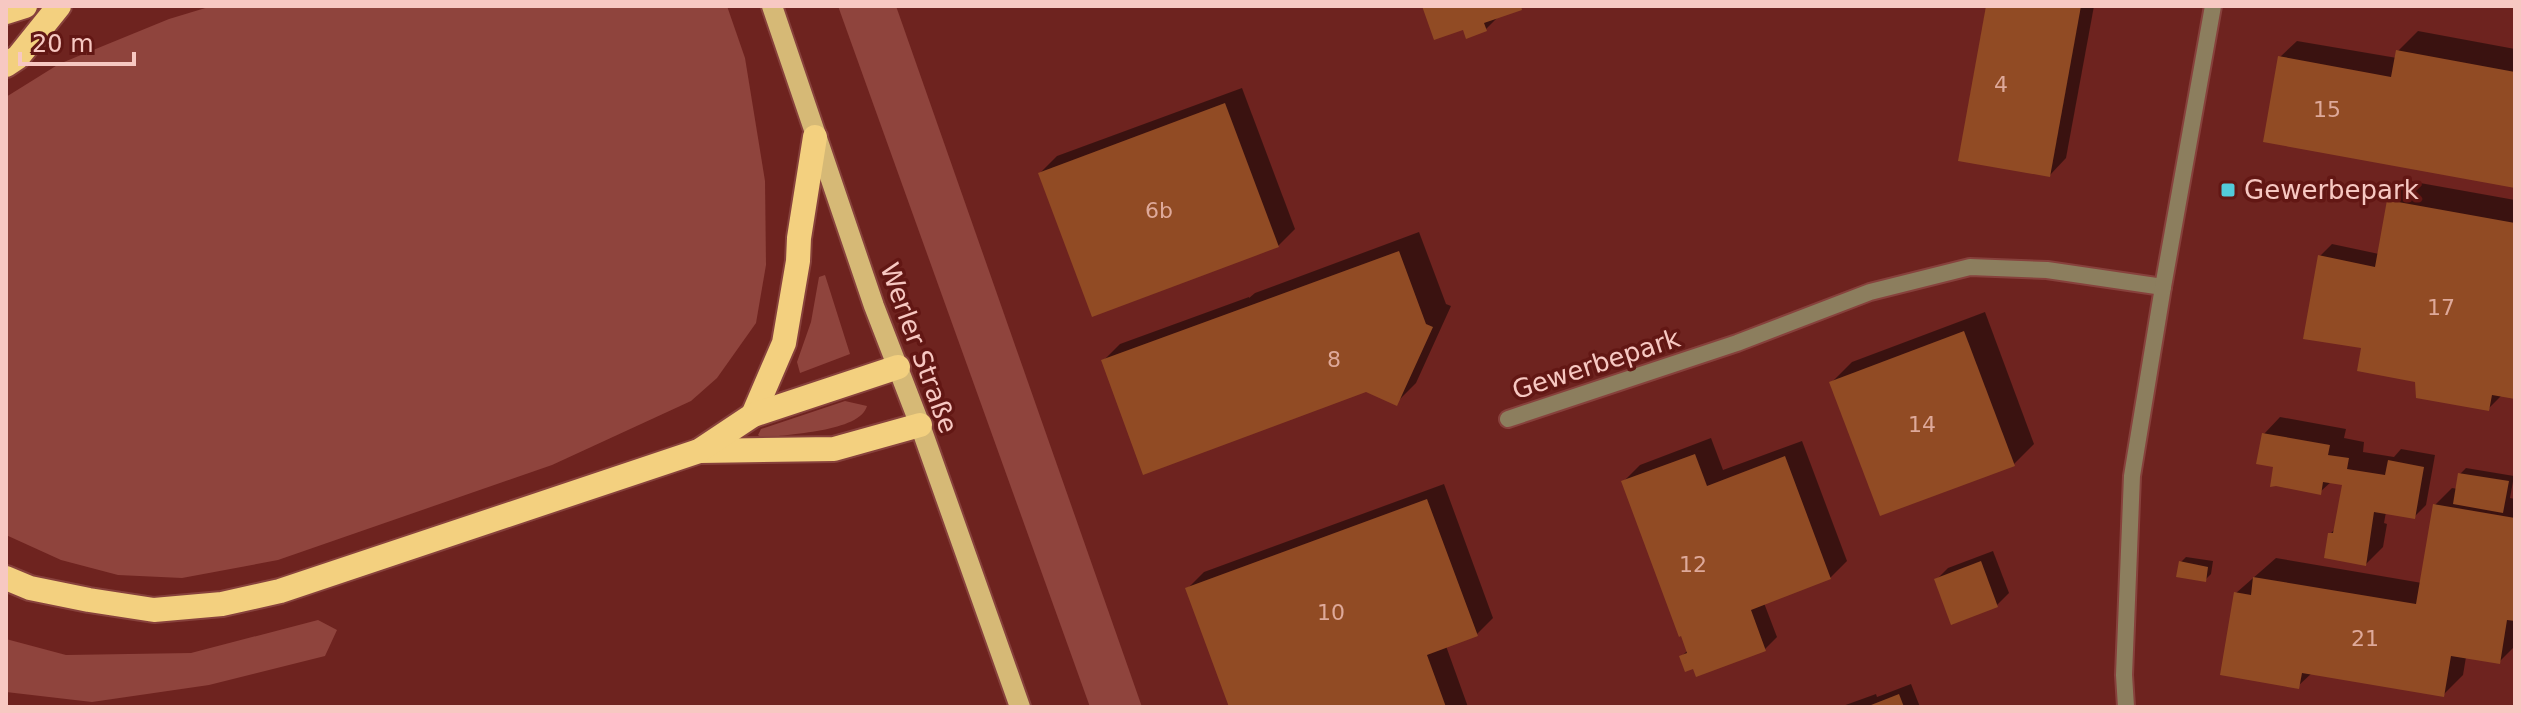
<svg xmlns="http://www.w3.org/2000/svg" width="2521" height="713" viewBox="0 0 2521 713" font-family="'DejaVu Sans',sans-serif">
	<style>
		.green { fill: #8f443d }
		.shadow { fill: #0007 }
		.building { fill: #914b24 }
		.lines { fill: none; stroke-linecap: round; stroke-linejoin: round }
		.street-casing { stroke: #87413c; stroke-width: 20 }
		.primary-casing { stroke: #87413c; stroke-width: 24 }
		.highway-casing { stroke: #87413c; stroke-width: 28 }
		.street { stroke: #8c7e5e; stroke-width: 16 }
		.primary { stroke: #d6b976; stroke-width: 20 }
		.highway { stroke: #f3d07f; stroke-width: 24 }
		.poi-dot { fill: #53cbda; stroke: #621714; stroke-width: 3 }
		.labels { text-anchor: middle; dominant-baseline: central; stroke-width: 7; stroke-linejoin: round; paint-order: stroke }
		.number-label { font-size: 22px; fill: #dea99a }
		.poi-label { font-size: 26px; fill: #f7c8c2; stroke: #621714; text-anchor: start }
		.street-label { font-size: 26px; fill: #f7c8c2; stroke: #621714 }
	</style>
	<rect width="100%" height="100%" fill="#6e231f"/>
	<!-- green -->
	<g class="green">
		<path d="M212 6H727L745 58 765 181 766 265 756 323 717 378 691 401 552 465 278 560 182 578 118 575 61 560 6 535V97L59 64 169 19Z"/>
		<path d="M838 6H896L1142 707H1090Z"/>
		<path d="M825 275 850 354 800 373 797 362 811 322 819 277Z"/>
		<path d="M845 401 867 406C860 432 787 434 762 438L758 435 761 429Z"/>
		<path d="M318 620 337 630 325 656 209 685 92 702 6 692V639L66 655 191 653Z"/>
	</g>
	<!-- shadow -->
	<g class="shadow">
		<path d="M1424 6H1523L1500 15 1485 30 1464 28Z"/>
		<path d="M1988 6H2094L2066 158 2050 175Z"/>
		<path d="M2418 31 2515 49V186L2280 57 2297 41 2397 58 2398 51Z"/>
		<path d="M1242 88 1295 229 1278 246 1040 173 1057 156Z"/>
		<path d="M2409 181 2515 200V397L2502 395 2488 409 2417 380 2364 342 2320 256 2332 244 2379 254 2389 201Z"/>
		<path d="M1419 232 1446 304 1451 306 1416 383 1396 403 1366 390 1103 361 1120 344 1249 297V298L1255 293Z"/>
		<path d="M1985 312 2034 444 2014 464 1832 382 1852 362Z"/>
		<path d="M2280 417 2346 429 2344 438 2364 442 2363 452 2394 457 2401 449 2435 455 2426 505 2414 517 2386 512 2384 523 2387 524 2383 547 2366 564 2330 534 2336 528 2344 483 2332 481 2320 492 2276 466 2264 434Z"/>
		<path d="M1711 438 1723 470 1802 441 1847 561 1830 578 1764 603 1777 637 1765 649 1694 666 1682 656 1688 650 1623 482 1640 465Z"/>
		<path d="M2466 468 2514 476 2510 498 2515 499V646L2499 662 2466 657 2463 675 2443 695 2312 673 2298 686 2236 593 2276 558 2422 583 2435 505 2452 488 2458 489 2460 474Z"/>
		<path d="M1444 484 1493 618 1477 634 1446 646 1468 707H1231L1187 589 1204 572Z"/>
		<path d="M1993 551 2009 593 1997 605 1936 580 1948 568Z"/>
		<path d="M2186 557 2213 561 2211 574 2205 580 2181 562Z"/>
		<path d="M1911 684 1920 707H1840L1876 694 1877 697Z"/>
	</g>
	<!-- building -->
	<g class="building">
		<path d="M1422 6H1521L1522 10 1484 23 1487 31 1466 39 1463 30 1434 40Z"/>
		<path d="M1986 6H2081L2050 177 1958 161Z"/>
		<path d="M2396 50 2515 72V188L2263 142 2278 56 2391 77Z"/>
		<path d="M1225 103 1279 247 1092 317 1038 173Z"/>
		<path d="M2387 200 2515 223V399L2492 395 2489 411 2416 398 2415 382 2357 371 2361 348 2303 339 2318 255 2375 267Z"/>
		<path d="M1399 251 1426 324 1433 327 1397 406 1366 392 1143 475 1101 360Z"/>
		<path d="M1964 331 2015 466 1880 516 1829 382Z"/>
		<path d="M2262 433 2330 445 2328 455 2349 458 2347 469 2385 475 2388 460 2424 467 2415 519 2374 512 2366 566 2324 558 2328 533H2333L2342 485 2323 482 2321 495 2276 486 2270 487 2273 467 2256 464Z"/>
		<path d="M1695 454 1707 486 1785 456 1831 579 1751 610 1766 651 1696 677 1693 669 1685 672 1679 656 1687 653 1681 636 1679 637 1621 481Z"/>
		<path d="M2458 473 2509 481 2503 513 2453 504Z"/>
		<path d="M1427 499 1478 636 1427 655 1446 707H1229L1185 588Z"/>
		<path d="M2433 504 2515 518V621L2507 620 2500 664 2451 656 2444 697 2302 673 2299 689 2220 675 2234 592 2251 595 2253 577 2416 604Z"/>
		<path d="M1981 561 1998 607 1951 625 1934 579Z"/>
		<path d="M2179 561 2208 567 2206 582 2176 577Z"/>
		<path d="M1899 694 1904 707H1866Z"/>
	</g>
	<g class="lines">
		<!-- street casing -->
		<g class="street-casing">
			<g id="street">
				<path d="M1508 419 1737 343 1870 292 1970 267 2047 270 2163 287"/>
				<path d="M2126 707 2124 675 2132 476 2163 287 2213 6"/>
			</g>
		</g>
		<!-- primary casing -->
		<g class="primary-casing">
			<path id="primary" d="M772 6 874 306 920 425 1020 707"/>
		</g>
		<!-- highway casing -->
		<g class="highway-casing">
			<g id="highway">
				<path d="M6 12 25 6"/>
				<path d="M6 65 18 57 59 6"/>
				<path d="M753 415 784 343 798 261 799 238 815 137"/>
				<path d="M699 451 834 449 920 425"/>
				<path d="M6 578 30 588 89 600 154 610 222 604 280 591 699 451 753 415 898 367"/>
			</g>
		</g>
		<!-- street -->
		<use href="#street" class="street"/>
		<!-- primary -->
		<use href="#primary" class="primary"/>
		<!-- highway -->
		<use href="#highway" class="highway"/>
	</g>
	<!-- markers -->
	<rect class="poi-dot" x="2220" y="182" width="16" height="16" rx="4"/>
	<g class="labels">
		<!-- number labels -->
		<g class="number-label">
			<text x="2001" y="84">4</text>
			<text x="2327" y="109">15</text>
			<text x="1159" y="210">6b</text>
			<text x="2441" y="307">17</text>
			<text x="1334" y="359">8</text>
			<text x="1922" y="424">14</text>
			<text x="1693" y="564">12</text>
			<text x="1331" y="612">10</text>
			<text x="2365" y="638">21</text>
		</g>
		<!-- poi labels -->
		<g class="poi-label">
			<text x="2244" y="190">Gewerbepark</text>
		</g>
		<!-- street labels -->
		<g class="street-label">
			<text transform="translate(919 348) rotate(70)">Werler Straße</text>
			<text transform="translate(1596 364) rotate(-18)">Gewerbepark</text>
		</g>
	</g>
	<!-- border -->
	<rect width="2521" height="713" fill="none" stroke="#f7c8c2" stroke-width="16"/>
	<!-- scale -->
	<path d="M20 52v12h114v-12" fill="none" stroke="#f7c8c2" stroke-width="4"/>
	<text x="32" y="52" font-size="24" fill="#f7c8c2" stroke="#621714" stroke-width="6" paint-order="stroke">20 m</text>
</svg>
